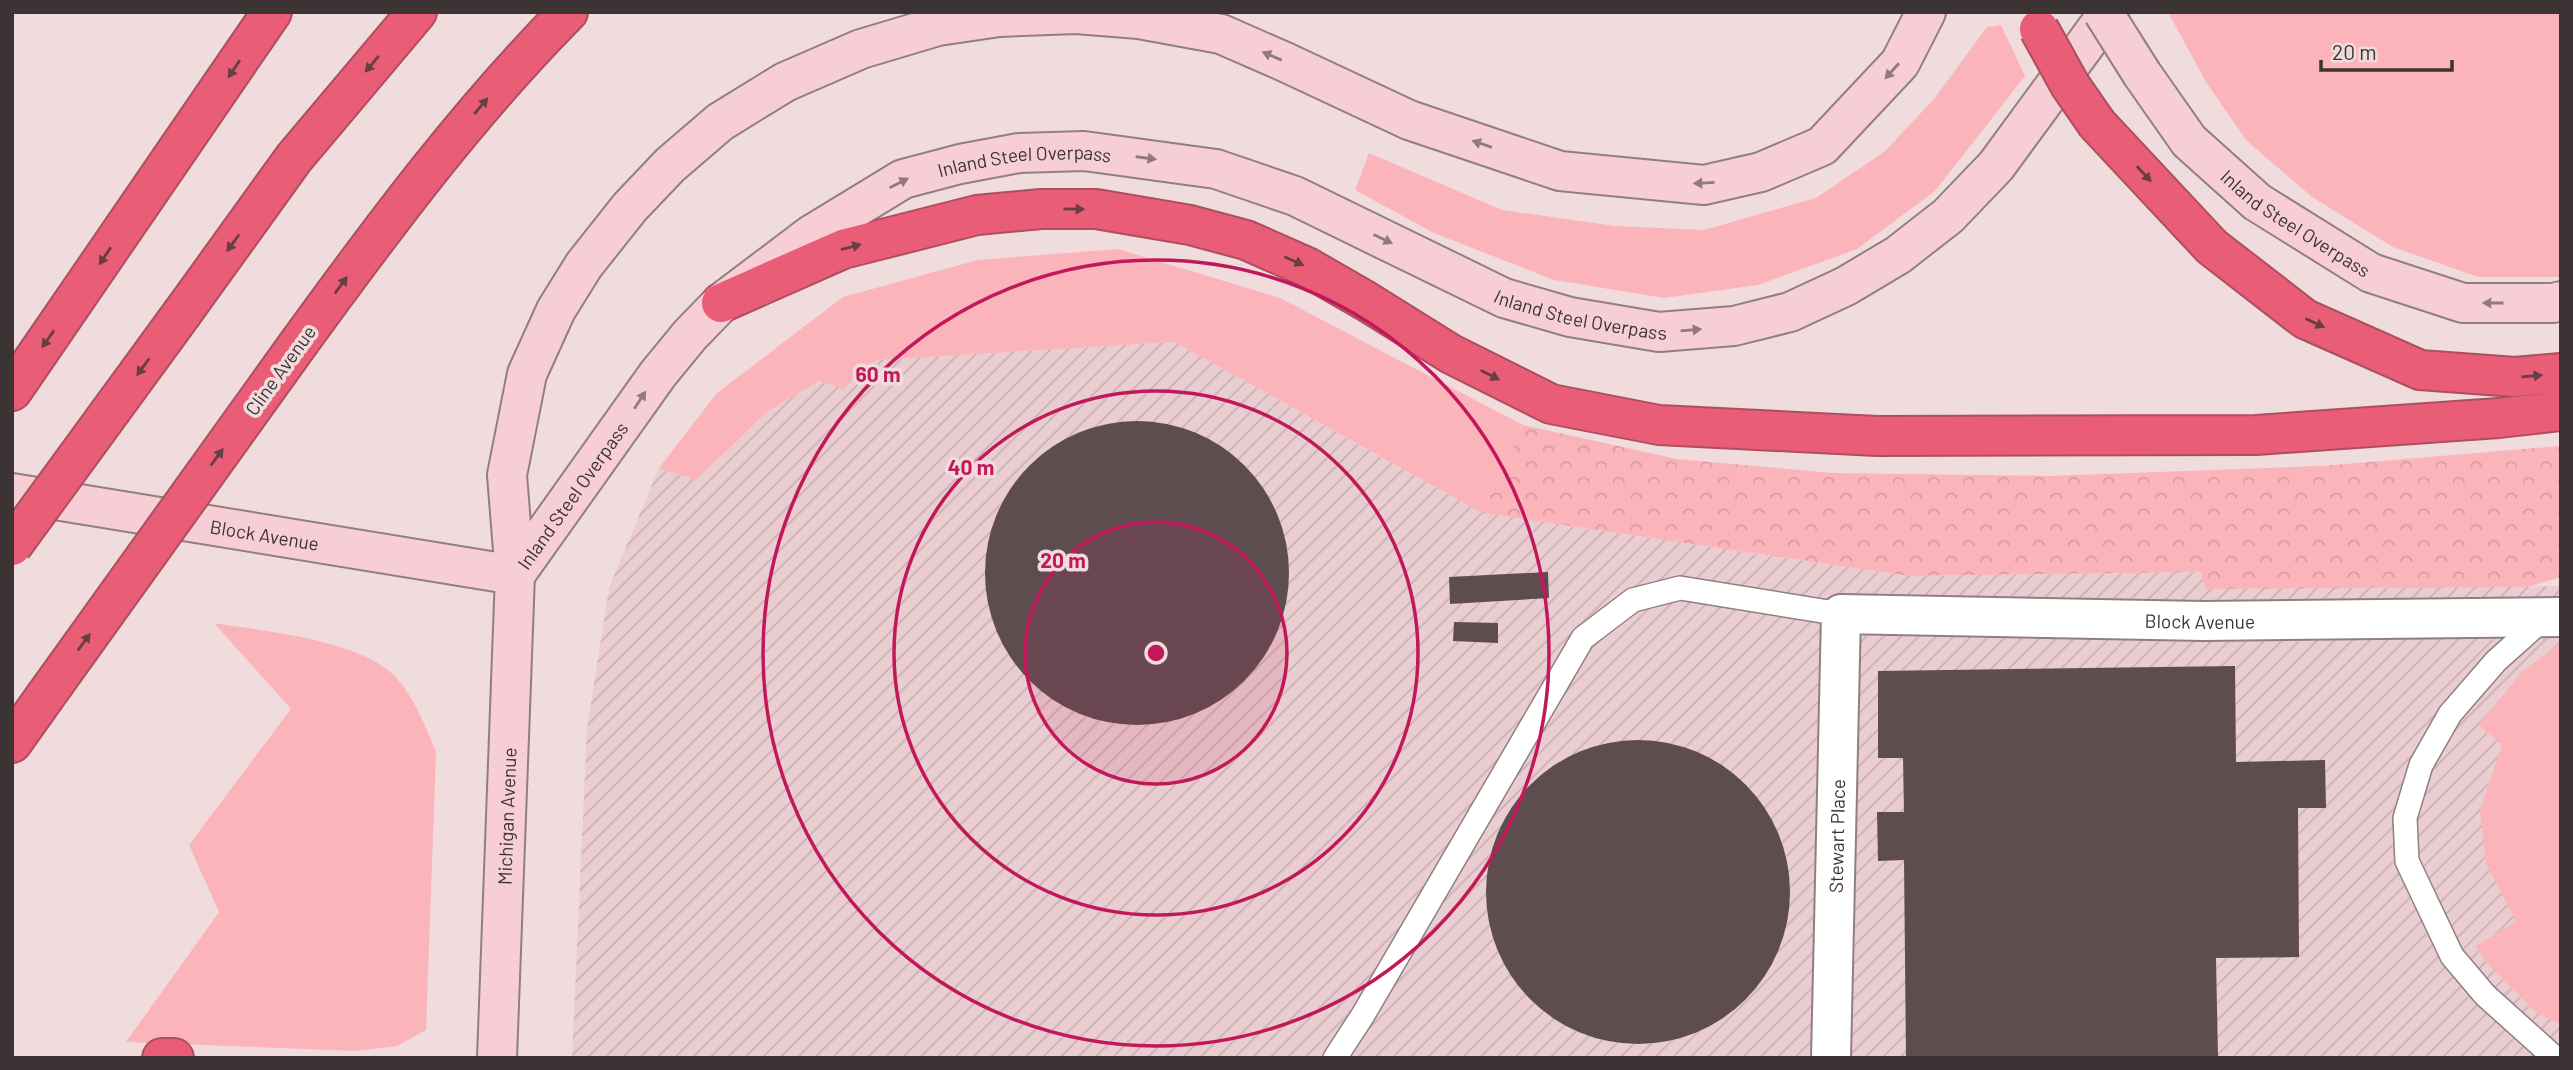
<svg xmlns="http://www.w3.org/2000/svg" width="2573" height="1070" viewBox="0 0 2573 1070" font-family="Barlow,sans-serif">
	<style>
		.industrial { fill: url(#industrial-furrows) }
		.grass { fill: #fcb4bb }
		.forest { fill: url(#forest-crowns) }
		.building { fill: #5e4d4f }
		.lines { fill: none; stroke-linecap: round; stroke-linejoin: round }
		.lane-casing { stroke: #917f80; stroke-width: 26 }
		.street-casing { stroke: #917f80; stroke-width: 42 }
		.secondary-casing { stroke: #917f80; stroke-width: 42 }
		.highway-casing { stroke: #ac4f5f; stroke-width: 42 }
		.lane { stroke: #fff; stroke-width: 23 }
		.street { stroke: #fff; stroke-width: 38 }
		.secondary { stroke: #f8ced6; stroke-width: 38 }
		.highway { stroke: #e95d76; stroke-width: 38 }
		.secondary-bridge-casing { stroke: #917f80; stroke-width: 42; stroke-linecap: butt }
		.highway-bridge-casing { stroke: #ac4f5f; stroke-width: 42; stroke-linecap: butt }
		.secondary-bridge { stroke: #f8ced6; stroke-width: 38 }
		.highway-bridge { stroke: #e95d76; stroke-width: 38 }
		.oneway { fill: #91797d }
		.oneway2 { fill: #673e44 }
		.ring { fill: none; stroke: #c2185b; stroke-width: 3.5 }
		.labels { text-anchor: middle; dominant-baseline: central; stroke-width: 7; stroke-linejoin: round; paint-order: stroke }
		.street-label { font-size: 19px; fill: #3c3434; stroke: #f0dbdd }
		.centre { fill: #c2185b; stroke: #f0dbdd; stroke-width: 3.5 }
		.ring-label { font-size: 21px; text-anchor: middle; font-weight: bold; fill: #c2185b; stroke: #f0dbdd; stroke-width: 7; stroke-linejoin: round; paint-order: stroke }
	</style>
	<defs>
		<pattern id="industrial-furrows" width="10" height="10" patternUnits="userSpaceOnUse" patternTransform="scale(1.75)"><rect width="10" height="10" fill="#eacdd0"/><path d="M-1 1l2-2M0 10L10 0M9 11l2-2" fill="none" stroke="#cab1b3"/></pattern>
		<pattern id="forest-crowns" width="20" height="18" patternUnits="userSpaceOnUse" patternTransform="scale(1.75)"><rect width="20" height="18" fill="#fcb4bb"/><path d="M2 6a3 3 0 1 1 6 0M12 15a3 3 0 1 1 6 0" fill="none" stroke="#d99ba1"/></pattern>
	</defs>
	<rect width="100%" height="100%" fill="#f0dbdd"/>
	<!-- industrial -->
	<path class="industrial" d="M1175 342 1482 513 1909 576 2201 572 2207 589 2561 586V1058H572L587 729 609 588 659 468 696 480 768 411 819 381 844 388 875 360Z"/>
	<!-- grass -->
	<g class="grass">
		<path d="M2168 12H2561V277H2478L2393 247 2312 197 2246 140 2206 82Z"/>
		<path d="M2001 25 2025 76 1935 191 1857 249 1758 285 1664 298 1554 280 1434 233 1355 190 1369 153 1502 210 1615 226 1704 230 1816 198 1884 152 1934 99 1987 27Z"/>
		<path d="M1118 249 1280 298 1523 425 1482 513 1175 342 876 360 843 389 819 381 768 411 696 480 659 468 717 393 843 297 978 260Z"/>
		<path d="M214 623C263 631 368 640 399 681 416 702 426 728 436 752L426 1030 397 1046 356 1051 126 1042 219 912 189 845 291 709Z"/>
		<path d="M2561 643V1025L2536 1012 2491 968 2475 947 2516 921 2486 864 2480 810 2502 745 2478 725 2522 672Z"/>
	</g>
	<!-- forest -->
	<path class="forest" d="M1523 425 1677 459 1832 473 2048 476 2321 466 2561 446V577L2528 587 2206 589 2201 572 1909 576 1482 513Z"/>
	<!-- building -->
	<g class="building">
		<circle cx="1137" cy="573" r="152"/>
		<path d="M1548 572 1549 598 1450 604 1449 577Z"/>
		<path d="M1454 622 1498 623V643L1453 641Z"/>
		<path d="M2235 666 2236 762 2325 760 2326 808H2298L2299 957 2216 958 2218 1057 1906 1058 1904 860 1878 861 1877 812H1904L1903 758H1878V671Z"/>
		<circle cx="1638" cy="892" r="152"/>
	</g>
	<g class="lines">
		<!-- lane casing -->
		<g class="lane-casing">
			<g id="lane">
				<path d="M2544 618 2496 661 2450 714 2421 765 2405 818 2407 861 2452 956 2485 995 2555 1058"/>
				<path d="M1335 1058 1363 1015 1583 638 1633 600 1680 588 1841 614"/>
			</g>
		</g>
		<!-- street casing -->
		<g class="street-casing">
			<g id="street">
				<path id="s1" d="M1831 1058 1841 614 2204 621 2561 617"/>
			</g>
		</g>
		<!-- secondary casing -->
		<g class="secondary-casing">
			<g id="secondary">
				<path id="s2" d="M2142 74 2189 141 2257 202 2371 273 2463 303H2553L2561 301"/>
				<path id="s3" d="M12 493 515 575"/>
				<path id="s4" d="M515 575 658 374 690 335 721 303 811 235 903 179 960 164 1019 153 1084 151 1216 169 1295 196 1504 298 1570 317 1659 332 1734 326 1790 312 1846 286 1898 255 1948 216 1996 166 2109 12"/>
				<path id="s5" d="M497 1058 515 575 507 475 527 374 556 310 584 265 630 207 670 165 720 122 785 82 861 49 938 26 999 17 1076 14 1139 19 1221 34 1285 62 1409 120 1560 171 1704 185 1761 172 1822 146 1900 63 1926 12"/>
			</g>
		</g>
		<!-- highway casing -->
		<g class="highway-casing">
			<g id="highway">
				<path d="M2097 124 2212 247 2305 319 2420 370 2515 377 2561 373"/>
				<path d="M721 303 843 249 977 215 1041 209H1096L1190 225 1246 240 1307 267 1366 301 1451 354 1551 404 1659 425 1877 436 2256 435 2499 418 2561 411"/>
				<path d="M183 312 294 158 417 12"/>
				<path d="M301 340C384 226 468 113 568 12"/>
				<path d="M12 391 272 12"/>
				<path d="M12 743 44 698"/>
				<path d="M162 1058H174"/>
			</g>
		</g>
		<!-- lane -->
		<use href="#lane" class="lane"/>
		<!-- street -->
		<use href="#street" class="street"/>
		<!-- secondary -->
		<use href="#secondary" class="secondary"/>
		<!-- highway -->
		<use href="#highway" class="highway"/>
		<!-- secondary-bridge casing -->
		<g class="secondary-bridge-casing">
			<path id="secondary-bridge" d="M2103 12 2142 74"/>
		</g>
		<!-- highway-bridge casing -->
		<g class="highway-bridge-casing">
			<g id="highway-bridge">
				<path d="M2039 29 2070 85 2097 124"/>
				<path d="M12 546 183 312"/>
				<path d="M44 698 301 340"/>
			</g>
		</g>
		<!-- secondary-bridge -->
		<use href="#secondary-bridge" class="secondary-bridge"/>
		<!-- highway-bridge -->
		<use href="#highway-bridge" class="highway-bridge"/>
	</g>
	<!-- one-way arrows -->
	<defs><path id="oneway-solid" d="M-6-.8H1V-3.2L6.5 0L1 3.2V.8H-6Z" transform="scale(1.75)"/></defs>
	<g class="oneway">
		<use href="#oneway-solid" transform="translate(1272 56) rotate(-157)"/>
		<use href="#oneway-solid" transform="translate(1892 71) rotate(132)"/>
		<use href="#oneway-solid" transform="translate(1482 144) rotate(-161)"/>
		<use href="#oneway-solid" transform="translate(1146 158) rotate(8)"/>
		<use href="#oneway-solid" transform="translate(899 183) rotate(-27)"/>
		<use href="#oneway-solid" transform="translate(1704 183) rotate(177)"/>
		<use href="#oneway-solid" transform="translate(1383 239) rotate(26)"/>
		<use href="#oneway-solid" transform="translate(2493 303) rotate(-180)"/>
		<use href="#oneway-solid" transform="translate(1691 330) rotate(-5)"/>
		<use href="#oneway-solid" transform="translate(640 400) rotate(-57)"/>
	</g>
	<g class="oneway2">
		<use href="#oneway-solid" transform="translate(372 64) rotate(130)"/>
		<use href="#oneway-solid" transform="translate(234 69) rotate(124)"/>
		<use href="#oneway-solid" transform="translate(481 106) rotate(-50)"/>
		<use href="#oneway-solid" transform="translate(2144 174) rotate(47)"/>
		<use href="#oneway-solid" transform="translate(1074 209) rotate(1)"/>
		<use href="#oneway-solid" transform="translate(233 243) rotate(126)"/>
		<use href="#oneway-solid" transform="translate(851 247) rotate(-15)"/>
		<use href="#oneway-solid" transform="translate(105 256) rotate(124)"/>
		<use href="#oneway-solid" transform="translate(1294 261) rotate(24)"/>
		<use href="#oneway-solid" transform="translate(341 285) rotate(-54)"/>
		<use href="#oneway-solid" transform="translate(2315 323) rotate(25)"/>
		<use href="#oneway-solid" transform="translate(48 339) rotate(125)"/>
		<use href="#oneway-solid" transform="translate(143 367) rotate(126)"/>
		<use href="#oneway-solid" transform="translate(1490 375) rotate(27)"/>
		<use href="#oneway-solid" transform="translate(2532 376) rotate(-5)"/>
		<use href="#oneway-solid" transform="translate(217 457) rotate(-54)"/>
		<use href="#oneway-solid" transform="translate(84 642) rotate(-54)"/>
	</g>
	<!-- distance rings -->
	<circle cx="1156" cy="653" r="131" fill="#c2185b" fill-opacity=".12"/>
	<g class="ring">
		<circle cx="1156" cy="653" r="131"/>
		<circle cx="1156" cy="653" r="262"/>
		<circle cx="1156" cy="653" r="393"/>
	</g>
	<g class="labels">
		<!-- street labels -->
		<g class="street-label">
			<text stroke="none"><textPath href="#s4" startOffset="686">Inland Steel Overpass</textPath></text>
			<text stroke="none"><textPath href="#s2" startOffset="217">Inland Steel Overpass</textPath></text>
			<text stroke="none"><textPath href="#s4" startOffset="1274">Inland Steel Overpass</textPath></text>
			<text transform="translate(280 370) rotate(-54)">Cline Avenue</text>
			<text stroke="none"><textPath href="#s4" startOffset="98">Inland Steel Overpass</textPath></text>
			<text stroke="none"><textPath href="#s3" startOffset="256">Block Avenue</textPath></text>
			<text stroke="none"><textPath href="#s1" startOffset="803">Block Avenue</textPath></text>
			<text stroke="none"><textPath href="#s5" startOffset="242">Michigan Avenue</textPath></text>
			<text stroke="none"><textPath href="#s1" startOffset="222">Stewart Place</textPath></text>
		</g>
	</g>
	<circle cx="1156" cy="653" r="10" class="centre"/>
	<g class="ring-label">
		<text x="878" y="382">60 m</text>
		<text x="971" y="475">40 m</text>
		<text x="1063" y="568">20 m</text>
	</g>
	<!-- border -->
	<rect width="2573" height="1070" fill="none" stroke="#3c3434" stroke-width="28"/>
	<!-- scale -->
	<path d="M2321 60v10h131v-10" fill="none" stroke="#3c3434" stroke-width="3.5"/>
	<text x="2332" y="60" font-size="21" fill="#3c3434" stroke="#f0dbdd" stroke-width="5" paint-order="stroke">20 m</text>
</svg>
